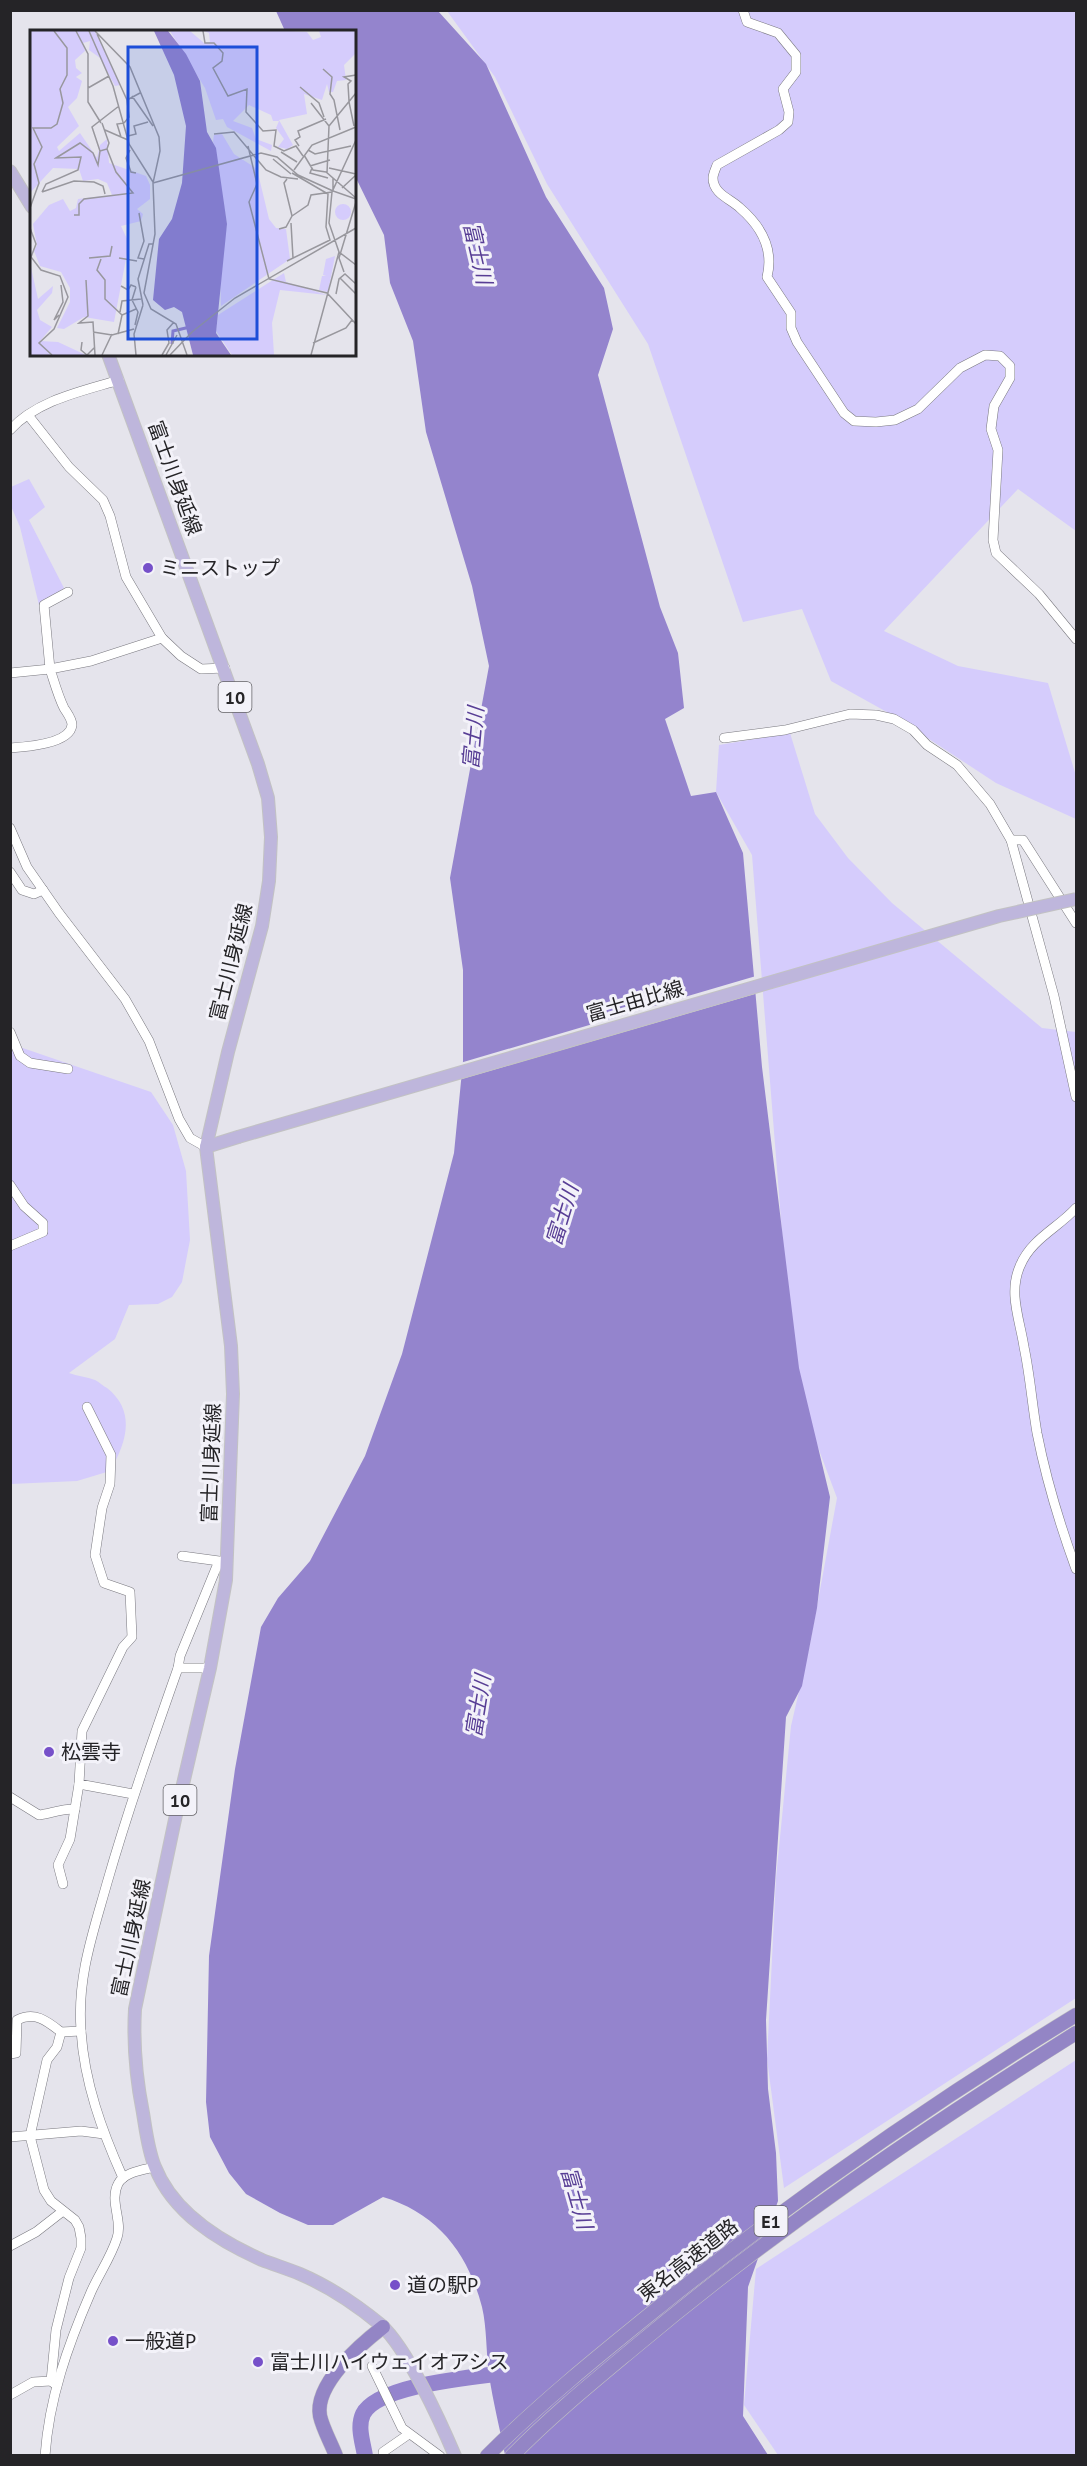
<svg xmlns="http://www.w3.org/2000/svg" width="1087" height="2466" viewBox="0 0 1087 2466" font-family="'PT Sans','Noto Sans JP',sans-serif">
	<style>
		.green { fill: #d5ccfc }
		.water { fill: #9484cd }
		.pier { fill: #e5e4ec }
		.lines { fill: none; stroke-linecap: round; stroke-linejoin: round }
		.river { stroke: #9484cd; stroke-width: 16 }
		.minor-casing { stroke: #79787f; stroke-width: 10 }
		.major-casing { stroke: #c2c2c3; stroke-width: 14 }
		.highway-casing { stroke: #c2c2c3; stroke-width: 15 }
		.minor { stroke: #fff; stroke-width: 9 }
		.major { stroke: #beb6dc; stroke-width: 12 }
		.highway { stroke: #9385c5; stroke-width: 14 }
		.major-bridge-casing { stroke: #c2c2c3; stroke-width: 14; stroke-linecap: butt }
		.major-bridge { stroke: #beb6dc; stroke-width: 12 }
		.poi-dot { fill: #7650c9; stroke: #f3f2f9; stroke-width: 2 }
		.labels { text-anchor: middle; dominant-baseline: central; stroke-width: 6; stroke-linejoin: round; paint-order: stroke }
		.shield { fill: #f3f2f9; stroke: #636266; stroke-width: 1.5 }
		.shield-label { font-size: 18px; font-weight: bold; fill: #252427 }
		.street-label { font-size: 20px; fill: #252427; stroke: #f3f2f9 }
		.poi-label { font-size: 20px; fill: #252427; stroke: #f3f2f9; text-anchor: start }
		.water-label { font-size: 21px; font-style: italic; fill: #583e95; stroke: #f3f2f9 }
		.inset-river { fill: none; stroke: #9484cd; stroke-width: 3 }
		.inset-road { fill: none; stroke: #98979d; stroke-width: 1.5 }
		.view { fill: #1d4ed8; fill-opacity: 0.15; stroke: #1d4ed8; stroke-width: 3 }
		.inset-edge { fill: none; stroke: #252427; stroke-width: 3 }
	</style>
	<rect width="100%" height="100%" fill="#e5e4ec"/>
	<!-- green -->
	<g class="green">
		<path d="M447 11H1076V531L1018 489 884 631 958 666 1048 683 1076 776V819L996 783 894 716 831 681 802 609 743 622 648 344 547 184 495 77Z"/>
		<path d="M29 479 45 507 29 520 64 588 39 605 20 527 11 506V487Z"/>
		<path d="M790 733 815 814 848 858 892 903 1042 1028 1076 1032V1998L784 2188 767 2059 776 1878 791 1726 810 1644 837 1498 794 1383 752 855 716 792 719 745Z"/>
		<path d="M11 1044 151 1092 173 1125 186 1171 190 1240 182 1282 172 1297 158 1304 129 1305 115 1339 69 1373C77 1376 87 1377 95 1380 99 1382 103 1386 107 1388 136 1411 127 1442 110 1471L77 1481 11 1484Z"/>
		<path d="M1076 2060V2455H778L744 2405 756 2269Z"/>
	</g>
	<!-- water -->
	<path class="water" d="M276 11H438L486 64 546 197 604 288 613 329 598 375 660 607 678 653 684 708 665 719 691 796 716 792 743 853 762 1067 799 1368 830 1497 817 1608 802 1686 786 1717 766 2020 768 2089 776 2153 778 2201 748 2287 743 2416 768 2455H505C500 2429 493 2402 489 2375 486 2353 487 2328 482 2307 468 2253 437 2213 383 2197L333 2225H308L280 2213 246 2194 229 2173 210 2137 206 2102 209 1956 235 1769 261 1627 278 1598 310 1561 365 1456 402 1354 454 1153 463 1061V970L450 878 489 666 472 586 426 432 413 341 390 283 384 235 354 174V32L285 31Z"/>
	<!-- pier -->
	<path class="pier" d="M756 976 758 993 458 1080 460 1063Z"/>
	<g class="lines">
		<!-- river -->
		<path class="river" d="M365 2456C363 2443 357 2427 363 2414 378 2384 478 2377 511 2372"/>
		<!-- minor casing -->
		<g class="minor-casing">
			<g id="minor">
				<path d="M743 10 747 22 778 33 796 55V72L783 89 789 112 788 122 779 130 717 165C716 168 713 174 713 178 713 194 731 199 740 208 762 227 774 249 767 277L791 313V328L797 342 844 413 854 421 876 422 895 420 918 409 960 368 985 355 1000 356 1010 366V378L994 406 991 429 998 450 993 540 996 553 1039 594 1076 639"/>
				<path d="M28 415 69 467 103 500 110 516 126 577 162 638 181 656 201 669 225 668"/>
				<path d="M10 430C37 400 83 391 119 380"/>
				<path d="M10 673 50 669 44 605 68 592"/>
				<path d="M724 738 785 730 850 714 876 715 894 719 913 730 927 745 957 765 990 804 1011 840 1054 996 1076 1097"/>
				<path d="M10 748C25 747 70 744 72 725 72 719 67 713 64 708 58 696 54 681 50 669L91 661 162 638"/>
				<path d="M10 828 27 867 59 913 125 999 149 1041 179 1119 190 1138 206 1147"/>
				<path d="M1011 840H1023L1076 923"/>
				<path d="M10 872 22 890 34 894 43 890"/>
				<path d="M10 1032 20 1056 30 1063 68 1069"/>
				<path d="M10 1185 24 1206 43 1223V1232L10 1246"/>
				<path d="M1076 1208C1058 1228 1031 1239 1020 1266 1008 1293 1020 1320 1024 1347 1030 1375 1032 1404 1037 1433 1046 1479 1060 1525 1076 1569"/>
				<path d="M87 1407 111 1455 110 1484 102 1508 95 1555 104 1583 130 1592 132 1637 123 1647 82 1731 79 1784 133 1794"/>
				<path d="M178 1668 180 1656 219 1561 182 1556"/>
				<path d="M10 1797 39 1815C52 1813 61 1809 75 1809"/>
				<path d="M63 1884 58 1865 70 1839 79 1784"/>
				<path d="M10 2054 16 2053 17 2020C35 2011 47 2021 61 2032L81 2031"/>
				<path d="M10 2137 81 2131 104 2134"/>
				<path d="M123 2178C102 2131 84 2082 81 2030 77 1977 93 1933 107 1883 128 1810 153 1739 178 1668H210"/>
				<path d="M10 2246 36 2232 63 2211"/>
				<path d="M372 2366 402 2428 440 2456"/>
				<path d="M56 2385 51 2381 56 2330 69 2278 81 2248V2238L79 2227 75 2220 51 2201 44 2190 30 2136 47 2060 57 2047 61 2032"/>
				<path d="M10 2395 33 2382 51 2381"/>
				<path d="M45 2456C49 2398 68 2345 91 2292 99 2274 111 2257 117 2238 123 2221 109 2201 118 2184 124 2172 143 2170 155 2167"/>
				<path d="M383 2456V2452L409 2434"/>
			</g>
		</g>
		<!-- major casing -->
		<g class="major-casing">
			<g id="major">
				<path d="M10 171 32 207"/>
				<path d="M108 354 258 764 268 798 271 837 269 881 262 926 228 1052 206 1147 231 1346 233 1394 226 1580 210 1668 177 1810 135 2009C133 2045 136 2078 143 2113 146 2131 148 2150 155 2167 173 2213 219 2241 262 2260 275 2265 288 2269 300 2274 328 2286 358 2306 381 2325 407 2348 441 2423 455 2456"/>
				<path d="M206 1147 238 1137"/>
			</g>
		</g>
		<!-- highway casing -->
		<g class="highway-casing">
			<g id="highway">
				<path d="M336 2456C331 2443 323 2429 320 2416 314 2384 361 2344 383 2327"/>
				<path d="M487 2456C544 2399 607 2349 670 2298 800 2195 935 2101 1076 2015"/>
				<path d="M512 2456C550 2417 593 2382 635 2347 773 2231 923 2129 1076 2033"/>
			</g>
		</g>
		<!-- minor -->
		<use href="#minor" class="minor"/>
		<!-- major -->
		<use href="#major" class="major"/>
		<!-- highway -->
		<use href="#highway" class="highway"/>
		<!-- major-bridge casing -->
		<g class="major-bridge-casing">
			<path id="major-bridge" d="M238 1137 999 916 1076 899"/>
		</g>
		<!-- major-bridge -->
		<use href="#major-bridge" class="major-bridge"/>
	</g>
	<!-- markers -->
	<g class="poi-dot">
		<circle cx="148" cy="568" r="6"/>
		<circle cx="49" cy="1752" r="6"/>
		<circle cx="395" cy="2285" r="6"/>
		<circle cx="113" cy="2341" r="6"/>
		<circle cx="258" cy="2362" r="6"/>
	</g>
	<g class="labels">
		<!-- shield labels -->
		<g class="shield">
			<rect x="218.5" y="682" width="33" height="30" rx="4.5"/>
			<rect x="163.5" y="1785" width="33" height="30" rx="4.5"/>
			<rect x="754.5" y="2206" width="33" height="30" rx="4.5"/>
		</g>
		<g class="shield-label">
			<text x="235" y="697">10</text>
			<text x="180" y="1800">10</text>
			<text x="771" y="2221">E1</text>
		</g>
		<!-- street labels -->
		<g class="street-label">
			<text transform="translate(175 478) rotate(70)">富士川身延線</text>
			<text transform="translate(231 962) rotate(-76)">富士川身延線</text>
			<text transform="translate(635 1001) rotate(-16)">富士由比線</text>
			<text transform="translate(211 1463) rotate(-88)">富士川身延線</text>
			<text transform="translate(131 1938) rotate(-78)">富士川身延線</text>
			<text transform="translate(688 2260) rotate(-38)">東名高速道路</text>
		</g>
		<!-- poi labels -->
		<g class="poi-label">
			<text x="160" y="568">ミニストップ</text>
			<text x="61" y="1752">松雲寺</text>
			<text x="407" y="2285">道の駅P</text>
			<text x="125" y="2341">一般道P</text>
			<text x="270" y="2362">富士川ハイウェイオアシス</text>
		</g>
		<!-- water labels -->
		<g class="water-label">
			<text transform="translate(478 253) rotate(77)">富士川</text>
			<text transform="translate(473 738) rotate(-85)">富士川</text>
			<text transform="translate(562 1215) rotate(-73)">富士川</text>
			<text transform="translate(478 1706) rotate(-81)">富士川</text>
			<text transform="translate(577 2198) rotate(74)">富士川</text>
		</g>
	</g>
	<!-- overview -->
	<g transform="translate(30 30)">
		<rect width="326" height="326" fill="#e5e4ec"/>
		<path d="M0 1H65L90 55 85 56 70 28 59 20 60 11 53 13 55 21 45 30 46 38 52 43 46 47 52 51 47 68 38 77 49 96 27 117 29 121 50 103 67 128 70 115 77 109 79 133 116 146 120 155V169L107 179 113 184 111 191 91 196 99 213 84 292 54 287 34 299 27 298 40 272V258L31 242 10 236 4 221 7 215 3 194 19 175 33 169 40 181 46 178 48 169 82 165 77 153 68 149 53 151 49 139 23 138 0 163ZM140 1H160L174 13 180 12 179 3 174 1H261L277 2 283 10 291 7 289 1H325V24L314 35 316 50 307 51 303 62H299L297 54 292 70 274 64 277 84 249 90 263 115 257 119 248 117 254 109 246 98 249 91H243L241 85 219 75 203 91 222 98 226 109 242 115 241 121 197 97 193 89 186 90 175 58ZM192 104 204 124 227 139 239 189 246 198 256 199 260 229 191 276 190 239 197 194 183 111 184 105ZM305 182a8 8 0 1 1 16 0a8 8 0 1 1-16 0ZM305 226 298 262 289 260 292 246H296L293 245 296 229ZM0 233 8 269 23 256 22 263 7 280 10 290 22 297 10 311 28 312 56 325H0ZM254 243 256 252 297 265 250 260 242 293 244 325H202L186 301 188 285Z" fill="#d5ccfc"/>
		<path d="M124 1H138L156 24 170 51 177 102 186 118 197 194 186 303 201 325H163L152 282 144 277 135 280 123 270 129 209 142 189 152 153 156 96 144 45Z" fill="#9484cd"/>
		<path class="inset-river" d="M142 314 143 301 160 297"/>
		<path class="inset-road" d="M46 1 58 24V72L71 93M59 1 83 56 99 114 123 152M65 1 100 37 129 107 130 121 123 153 125 204 114 263 121 279 146 294 157 325M173 1 175 13H184L193 23 192 31 183 38 198 66 217 59 216 82 233 101 246 100 244 116 254 121 266 116 273 126M67 4 97 70M293 39 302 47 300 64 304 70 310 100M270 57 289 73 294 87M58 58 79 46M102 66 123 96M319 71 318 54 321 51 314 47 326 45M319 72 324 96M281 73 299 96 297 143M94 93 99 87 97 70 110 63M299 96 326 63M75 100 98 110M184 104 204 102 236 140 251 147 268 149M98 106 106 104 104 96 118 92M91 107 87 94 94 93M326 110 302 162 299 193 309 222 326 235M218 116 227 154 219 172 239 249 297 263 326 294M269 116 265 110 270 107 268 101 296 89M100 120 96 128 101 142 106 143M278 120 285 124 321 116M70 121 77 119 79 113 72 93M251 122 267 132M274 125 283 140 296 142 326 168M243 129 261 144M280 136 300 130M282 138 280 143 298 148M299 138 326 144M264 140 282 115 326 97M303 148V161L326 169M123 153 231 123 247 127 268 145 303 161M312 158 326 145M12 162 16 154 48 140 51 127 26 128 50 113 63 123 68 135 70 121 62 97 89 76M12 162 44 151 64 152 73 156 75 164M0 178 9 153 4 134 12 117 3 98H21L27 94 33 73 30 59 37 45V18L24 1M109 183 114 211 108 228 114 229M44 185H49V174L54 169 103 163 86 142 77 119M262 186 278 175 281 165 302 162M261 193 263 228M0 198 6 214 1 227 11 240 30 246 38 267 24 299 9 313 22 325M249 199 256 197 262 186 254 153 257 149M59 228 80 226 82 216M89 228 107 231M71 229 67 240 75 250V269L92 285M257 231 300 210 296 197 298 164 262 143M314 242 309 228 326 172M310 248 326 264M56 250 58 286 49 293 63 292 65 325M91 256 98 260 101 255 106 257M306 264 309 249 315 244 326 254M113 275 108 249 119 214H123M90 282 92 271 111 269M29 285 24 290 33 272 31 255M105 295 108 282 102 270 106 257M63 302 82 305 104 299M88 304 92 285 106 279M52 312 51 320 57 325 65 317M283 313 316 298 322 290M72 325 82 304M106 325 104 304 113 275M132 325 139 313 137 300 144 292M136 325 147 305M140 325 162 302 205 268 326 198M281 325 309 222"/>
		<path class="view" d="M98 17H227V309H98Z"/>
		<rect width="326" height="326" class="inset-edge"/>
	</g>
	<!-- border -->
	<rect width="1087" height="2466" fill="none" stroke="#252427" stroke-width="24"/>
</svg>
